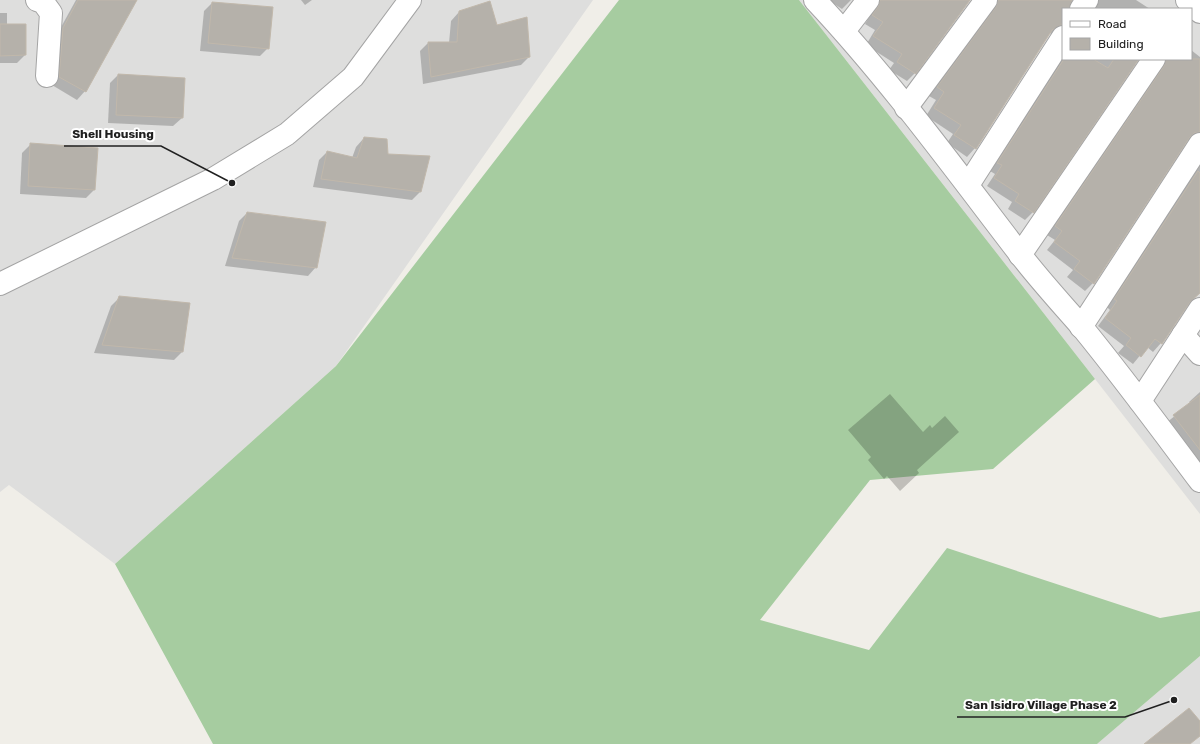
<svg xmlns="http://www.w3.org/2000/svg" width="1200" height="744" viewBox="0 0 1200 744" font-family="Rubik,sans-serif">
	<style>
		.residential { fill: #dededd; fill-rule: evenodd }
		.forest { fill: #a6cca0 }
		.shadow { fill: #0003 }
		.building { fill: #b5b1aa; stroke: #c1b8ab }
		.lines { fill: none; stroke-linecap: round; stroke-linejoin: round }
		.minor-casing { stroke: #a4a4a4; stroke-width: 24 }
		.minor { stroke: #fff; stroke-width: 22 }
		.leader { fill: none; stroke: #202020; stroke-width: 1.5 }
		.callout-dot { fill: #202020; stroke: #fff; stroke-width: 1.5 }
		.callout-label { font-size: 12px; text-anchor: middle; font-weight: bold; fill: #202020; stroke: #fff; stroke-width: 4; stroke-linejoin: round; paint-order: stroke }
	</style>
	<rect width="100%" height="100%" fill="#f0eee8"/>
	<!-- residential -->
	<g class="residential">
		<path d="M0 0H593L336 366 115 564 9 485 0 492Z"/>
		<path d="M799 0H1200V514L1095 379ZM1063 9H1191V59H1063Z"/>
		<path d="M1200 656V744H1097Z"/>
	</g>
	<!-- forest -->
	<path class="forest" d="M619 0H799L1095 379 993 469 870 480 760 620 869 650 947 548 1160 618 1200 611V656L1097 744H213L115 564 336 366Z"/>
	<!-- shadow -->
	<g class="shadow">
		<path d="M76 0H136L85 91 77 100 52 85 55 38Z"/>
		<path d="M301 0H312L305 5Z"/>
		<path d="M828 0H851L842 9Z"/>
		<path d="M869 0H969L915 73 907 81 889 70 894 63 866 45 875 30 865 24 873 11Z"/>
		<path d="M987 0H1072L1068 9H1063V36L1054 32 1049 34 975 148 967 157 947 143 953 134 926 116 936 100 929 96 988 17 991 10Z"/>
		<path d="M1088 0H1136L1150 9H1091Z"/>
		<path d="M212 3 268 48 260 56 200 51 204 11Z"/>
		<path d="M459 12 496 26 529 57 521 65 423 84 420 51 428 43H449L451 21Z"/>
		<path d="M0 13H7V25L25 55 17 63H0Z"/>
		<path d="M1191 50 1200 57V143L1192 139 1186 141 1093 283 1085 291 1067 277 1073 270 1047 250 1055 240 1047 235 1156 75 1159 68 1155 59H1191Z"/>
		<path d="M1063 57V59H1138L1033 212 1025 220 1008 209 1012 202 987 186 995 174 990 171Z"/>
		<path d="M118 75 184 79 182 118 173 126 108 123 110 83Z"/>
		<path d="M364 138 387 155 420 192 412 200 313 187 319 160 327 152 352 158 356 147Z"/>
		<path d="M31 144 97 149 94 190 86 198 20 194 22 153Z"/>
		<path d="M1200 164V292L1188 305 1161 343 1153 352 1147 347 1133 364 1118 353 1124 346 1098 326 1110 310 1107 307Z"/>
		<path d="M247 213 316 267 308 276 225 266 239 221Z"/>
		<path d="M120 297 182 352 174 360 94 353 111 306Z"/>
		<path d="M1200 392V469L1166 423 1191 403 1189 402Z"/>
		<path d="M890 394 923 432 930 425 932 428 945 416 959 432 917 470 919 473 900 491 887 476 884 479 868 460 871 457 848 430Z"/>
	</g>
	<!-- building -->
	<g class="building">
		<path d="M78 0H137L86 92 59 77 63 28Z"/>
		<path d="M880 0H970L916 74 897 62 902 54 873 36 883 22 872 15 878 7Z"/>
		<path d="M998 0H1072L1069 9H1063V22L1061 25 1052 30 976 149 954 135 961 125 934 108 944 92 937 87 996 7Z"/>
		<path d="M490 1 497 25 527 17 530 57 431 77 428 42H457L459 11Z"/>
		<path d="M212 2 273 7 269 49 208 43Z"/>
		<path d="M0 24H26V55L0 56Z"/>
		<path d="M1064 59H1093L1108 68 1114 59H1139L1034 213 1015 201 1019 194 994 178 1002 165 997 163Z"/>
		<path d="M1166 59H1200V132L1194 133 1190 137 1094 284 1074 269 1080 261 1054 242 1062 231 1055 226 1164 66Z"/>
		<path d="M118 74 185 78 183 118 116 115Z"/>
		<path d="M364 137 387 139 388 154 430 156 421 192 321 179 327 151 357 158Z"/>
		<path d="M30 143 98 148 95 190 28 186Z"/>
		<path d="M1198 171 1200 173V293L1190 302 1162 344 1155 339 1141 357 1126 345 1131 338 1105 318 1117 301 1114 299Z"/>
		<path d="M247 212 326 222 317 268 232 258Z"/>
		<path d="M119 296 190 303 183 352 102 345Z"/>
		<path d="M1200 395V450L1173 415Z"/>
		<path d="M1189 708 1200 721V736L1190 744H1144Z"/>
	</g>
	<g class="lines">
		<!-- minor casing -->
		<g class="minor-casing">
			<g id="minor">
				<path d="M37 0 43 2 51 13 47 76"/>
				<path d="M815 0C889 79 953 167 1019 253 1038 278 1060 302 1081 326 1122 376 1161 429 1200 481"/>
				<path d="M1187 0 1200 12"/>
				<path d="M1081 9 1087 0"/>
				<path d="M844 31 868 0"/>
				<path d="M906 108 986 0"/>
				<path d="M968 185 1063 37"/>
				<path d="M1020 255 1154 59"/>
				<path d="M0 284 213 179 287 134 353 77 410 0"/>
				<path d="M1081 327 1200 144"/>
				<path d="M1183 335 1200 354"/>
				<path d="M1140 401 1200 309"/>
			</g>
		</g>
		<!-- minor -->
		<use href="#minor" class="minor"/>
	</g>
	<!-- callouts -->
	<path class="leader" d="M232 183L161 146H64M1174 700L1125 717H957"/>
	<g class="callout-dot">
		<circle cx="232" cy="183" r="4"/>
		<circle cx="1174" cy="700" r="4"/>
	</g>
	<g class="callout-label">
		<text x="113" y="138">Shell Housing</text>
		<text x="1041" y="709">San Isidro Village Phase 2</text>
	</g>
	<!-- legend -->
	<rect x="1062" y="8" width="130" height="52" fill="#ffffff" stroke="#a6a6a6"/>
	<rect x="1070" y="21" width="20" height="6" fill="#ffffff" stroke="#a6a6a6"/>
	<text x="1098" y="28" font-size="12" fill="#202020">Road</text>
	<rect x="1070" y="38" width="20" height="12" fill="#b5b1aa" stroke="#a6a6a6"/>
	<text x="1098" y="48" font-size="12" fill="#202020">Building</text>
</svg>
